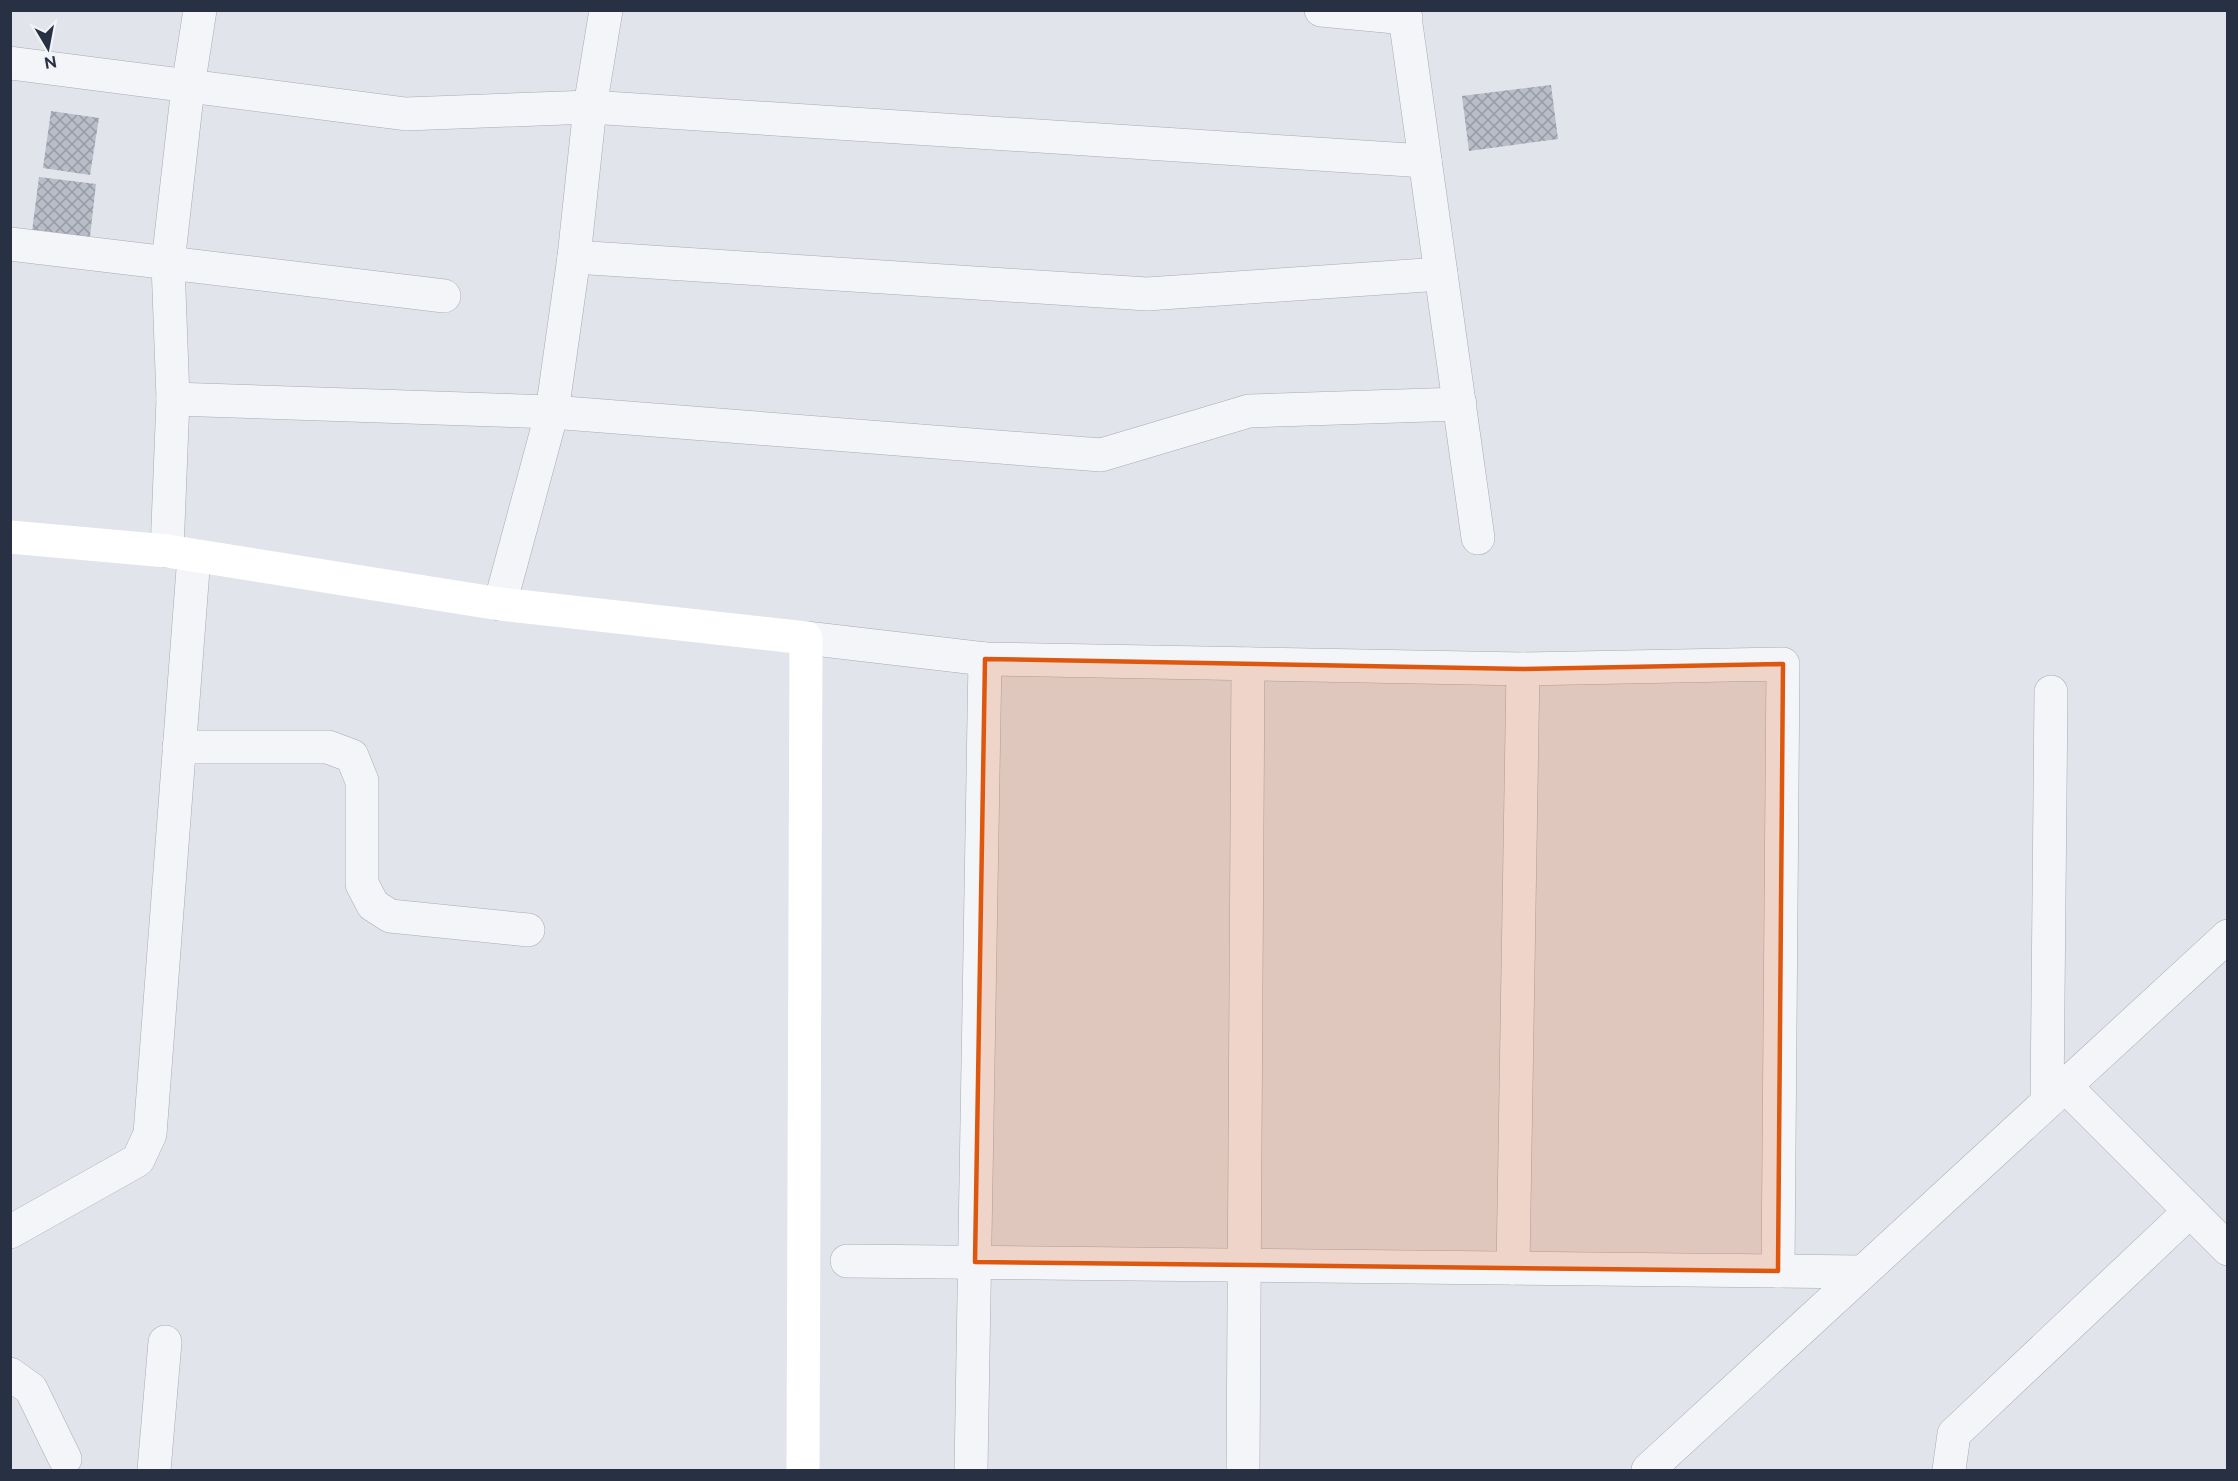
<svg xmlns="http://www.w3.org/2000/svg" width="2238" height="1481" viewBox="0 0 2238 1481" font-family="Raleway,sans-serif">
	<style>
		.building { fill: url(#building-cross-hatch) }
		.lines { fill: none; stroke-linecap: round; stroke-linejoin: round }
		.minor-casing { stroke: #a6abb5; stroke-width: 34 }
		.minor { stroke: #f4f5f8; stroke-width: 33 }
		.secondary { stroke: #fff; stroke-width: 33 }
		.marked { fill: #de570f; fill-opacity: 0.2; stroke: #de570f; stroke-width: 4.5; stroke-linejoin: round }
	</style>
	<defs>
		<pattern id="building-cross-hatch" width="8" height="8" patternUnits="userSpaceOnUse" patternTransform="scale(1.5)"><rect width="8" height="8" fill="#b8bdc8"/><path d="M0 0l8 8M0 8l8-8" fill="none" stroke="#969aa4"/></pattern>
	</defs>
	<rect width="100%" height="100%" fill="#e1e4ea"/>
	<!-- building -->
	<g class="building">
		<path d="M1551 85 1558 139 1469 151 1462 96Z"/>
		<path d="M51 111 99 118 90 175 43 168Z"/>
		<path d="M39 177 96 184 89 245 31 239Z"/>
	</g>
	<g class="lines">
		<!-- minor casing -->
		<g class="minor-casing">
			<g id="minor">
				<path d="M1321 10 1406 18"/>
				<path d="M1404 10 1478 538"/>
				<path d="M10 63 406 114 590 107 1425 161"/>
				<path d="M10 244 444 296"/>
				<path d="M574 257 1147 294 1441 274"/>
				<path d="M173 399 552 412 1101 455 1249 411 1460 404"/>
				<path d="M167 551 173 399 168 263 188 87 200 10"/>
				<path d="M500 604 552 412 574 257 590 107 606 10"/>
				<path d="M806 638 985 659 1523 669 1783 664 1778 1271"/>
				<path d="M179 747H328L352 756 362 781V884L373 905 390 916 528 930"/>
				<path d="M2065 1086 2228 1249"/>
				<path d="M2047 1102 2051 692"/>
				<path d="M10 1232 138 1160 150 1134 194 556"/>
				<path d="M847 1261 1862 1272"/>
				<path d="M1513 1268 1523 669"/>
				<path d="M10 1374 31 1389 65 1459"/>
				<path d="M154 1470 165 1342"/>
				<path d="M971 1470 985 659"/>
				<path d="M1243 1470 1248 664"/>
				<path d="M1648 1470 2228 936"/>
				<path d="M1949 1470 1954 1434 2190 1211"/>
			</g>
		</g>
		<!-- minor -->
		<use href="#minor" class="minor"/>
		<!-- secondary -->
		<path class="secondary" d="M10 537 167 551 500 604 806 638 803 1470"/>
	</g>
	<!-- marked area -->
	<path class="marked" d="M985 659 1523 669 1783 664 1778 1271 975 1262Z"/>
	<!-- border -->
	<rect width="2238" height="1481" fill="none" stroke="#283143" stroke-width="24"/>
	<!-- north arrow -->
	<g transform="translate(48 48) rotate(170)" stroke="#f1f3f7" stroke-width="4.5" paint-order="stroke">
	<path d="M0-4.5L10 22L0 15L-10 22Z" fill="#283143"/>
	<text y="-9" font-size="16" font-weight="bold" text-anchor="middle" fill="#283143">N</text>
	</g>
</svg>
